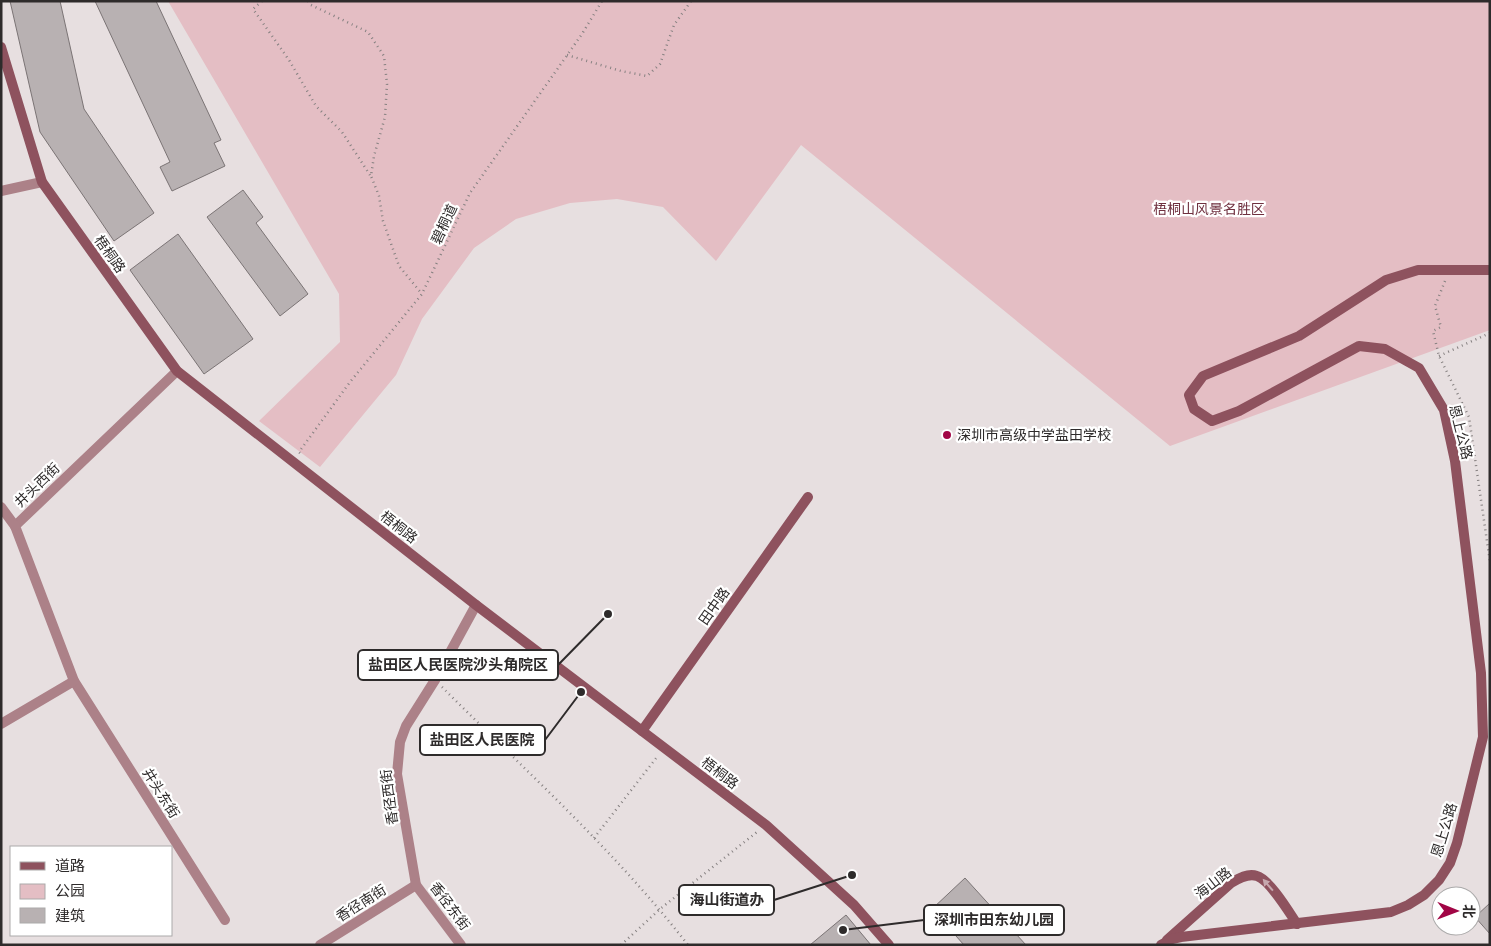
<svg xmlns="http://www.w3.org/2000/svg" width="1491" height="946" viewBox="0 0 1491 946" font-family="Arial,'Noto Sans SC',sans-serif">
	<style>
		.green { fill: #e4bec4 }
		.building { fill: #b8b1b2; stroke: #7b7475 }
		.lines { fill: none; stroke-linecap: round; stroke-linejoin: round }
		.path { stroke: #868181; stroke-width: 2.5; stroke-dasharray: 1 4; stroke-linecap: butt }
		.street { stroke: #ac8188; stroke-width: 10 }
		.secondary { stroke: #8e525e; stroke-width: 10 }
		.oneway { fill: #c6a8ae }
		.poi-dot { fill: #a10545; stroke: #fff; stroke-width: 2 }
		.labels { text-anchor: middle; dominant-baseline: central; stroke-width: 4.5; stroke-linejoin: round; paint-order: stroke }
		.park-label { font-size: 14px; fill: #6f303f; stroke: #fff }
		.street-label { font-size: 14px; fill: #2e2b2b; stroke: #fff }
		.poi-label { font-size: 14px; fill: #2e2b2b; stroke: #fff; text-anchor: start }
		.leader { fill: none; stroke: #2e2b2b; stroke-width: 2 }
		.callout-dot { fill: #2e2b2b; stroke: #fff; stroke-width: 2 }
		.callout { fill: #fff; stroke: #2e2b2b; stroke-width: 2 }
		.callout-label { font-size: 15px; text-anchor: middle; font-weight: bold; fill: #2e2b2b }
	</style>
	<rect width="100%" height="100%" fill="#e7dfe0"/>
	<!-- green -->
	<path class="green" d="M168 1H1490V330L1170 446 801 145 716 261 663 207 617 199 570 203 516 219 474 248 422 319 396 375 320 467 259 421 340 342 339 294Z"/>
	<!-- building -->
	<g class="building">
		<path d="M10 1H60L84 109 154 213 114 241 40 132Z"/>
		<path d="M95 1H156L221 140 214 143 225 166 172 191 160 167 170 162Z"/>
		<path d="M243 190 263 217 256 223 308 294 280 316 207 217Z"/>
		<path d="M178 234 253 339 204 374 130 270Z"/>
		<path d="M965 878 1026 945H964L932 909Z"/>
		<path d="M1490 903V934L1475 917Z"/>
		<path d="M846 915 871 945H810Z"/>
	</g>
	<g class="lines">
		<!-- path -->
		<g class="path">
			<path d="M262 1 253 9 289 60 316 106 342 132 370 175"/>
			<path d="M308 1 311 5 368 32 384 56 387 84 385 117 374 156 371 176 379 196 383 221 399 266 422 294"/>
			<path d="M567 55 621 71 647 76 660 64 674 25 691 1"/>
			<path d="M1445 281 1435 306 1441 327 1433 331 1439 356 1469 417 1490 562"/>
			<path d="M1439 356 1490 333"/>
			<path d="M300 453 299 452 350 382 422 294 470 193 582 34 602 1"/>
			<path d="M442 687C526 771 615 851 688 945"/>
			<path d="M594 838 657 757"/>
			<path d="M621 945 660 909 757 832"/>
		</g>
		<!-- street -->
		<g class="street">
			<path d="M1 191 42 182"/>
			<path d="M177 371 15 526 74 681 225 920"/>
			<path d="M1 507 15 526"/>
			<path d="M1 724 74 681"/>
			<path d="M320 945 416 885"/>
			<path d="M461 945 416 885 397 774 400 742 406 726 435 680 476 605"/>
		</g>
		<!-- secondary -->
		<g class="secondary">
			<path d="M1 47 42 182 177 371 476 605 766 825 854 905 889 945"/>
			<path d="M642 731 808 497"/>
			<path d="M1167 940 1231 883C1239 878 1248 873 1257 876 1270 880 1289 912 1297 924"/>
			<path d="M1161 945 1172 939 1181 937 1391 912 1408 905 1424 895 1439 880 1450 863 1457 843 1483 737 1481 673 1455 461 1444 410 1419 368 1385 349 1359 346 1239 411 1212 421 1194 409 1189 395 1203 376 1299 336 1386 280 1418 270H1490"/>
		</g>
	</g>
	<!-- one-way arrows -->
	<defs><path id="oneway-solid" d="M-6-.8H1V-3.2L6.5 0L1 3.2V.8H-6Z" transform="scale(1.25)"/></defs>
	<use class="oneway" href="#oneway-solid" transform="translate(1268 885) rotate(-131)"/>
	<!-- markers -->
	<circle class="poi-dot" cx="947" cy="435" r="5"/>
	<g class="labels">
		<!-- park labels -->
		<g class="park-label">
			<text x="1209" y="209">梧桐山风景名胜区</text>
		</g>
		<!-- street labels -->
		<g class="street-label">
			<text transform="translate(444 224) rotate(-65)">碧桐道</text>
			<text transform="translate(110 254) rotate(55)">梧桐路</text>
			<text transform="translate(1461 432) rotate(76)">恩上公路</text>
			<text transform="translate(37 485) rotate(-44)">井头西街</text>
			<text transform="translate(399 527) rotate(38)">梧桐路</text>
			<text transform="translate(714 606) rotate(-55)">田中路</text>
			<text transform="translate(720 773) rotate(37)">梧桐路</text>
			<text transform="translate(161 793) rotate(58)">井头东街</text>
			<text transform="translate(389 797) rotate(-97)">香径西街</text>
			<text transform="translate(1444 830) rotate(-73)">恩上公路</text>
			<text transform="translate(1213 883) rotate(-38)">海山路</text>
			<text transform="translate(361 903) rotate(-32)">香径南街</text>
			<text transform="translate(450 906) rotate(53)">香径东街</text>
		</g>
		<!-- poi labels -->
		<g class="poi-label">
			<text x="957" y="435">深圳市高级中学盐田学校</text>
		</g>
	</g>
	<!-- callouts -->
	<path class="leader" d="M608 614L558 665M581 692L545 740M852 875L774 900M843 930L924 920"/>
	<g class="callout-dot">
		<circle cx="608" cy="614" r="5"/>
		<circle cx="581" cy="692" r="5"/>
		<circle cx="852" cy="875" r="5"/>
		<circle cx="843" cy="930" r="5"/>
	</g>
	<g class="callout">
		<rect x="358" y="650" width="200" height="30" rx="5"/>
		<rect x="420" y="725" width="125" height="30" rx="5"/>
		<rect x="679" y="885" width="95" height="30" rx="5"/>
		<rect x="924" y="905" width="140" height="30" rx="5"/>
	</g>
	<g class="callout-label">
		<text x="458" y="670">盐田区人民医院沙头角院区</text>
		<text x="482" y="745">盐田区人民医院</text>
		<text x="727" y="905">海山街道办</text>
		<text x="994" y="925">深圳市田东幼儿园</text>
	</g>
	<!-- border -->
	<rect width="1491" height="946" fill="none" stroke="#2e2b2b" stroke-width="5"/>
	<!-- legend -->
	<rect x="10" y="846" width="162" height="90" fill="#ffffff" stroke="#abaaaa"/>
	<rect x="20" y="862" width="25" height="8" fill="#8e525e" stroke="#abaaaa"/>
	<text x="55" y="871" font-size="15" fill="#2e2b2b">道路</text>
	<rect x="20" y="884" width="25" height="15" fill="#e4bec4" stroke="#abaaaa"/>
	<text x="55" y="896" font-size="15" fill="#2e2b2b">公园</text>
	<rect x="20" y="908" width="25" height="15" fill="#b8b1b2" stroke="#abaaaa"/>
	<text x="55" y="921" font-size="15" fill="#2e2b2b">建筑</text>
	<!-- north arrow -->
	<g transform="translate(1456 911) rotate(91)"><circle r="24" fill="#ffffff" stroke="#abaaaa"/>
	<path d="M0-4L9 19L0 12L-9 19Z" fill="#a10545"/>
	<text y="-8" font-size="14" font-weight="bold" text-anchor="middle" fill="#2e2b2b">北</text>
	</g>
</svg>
